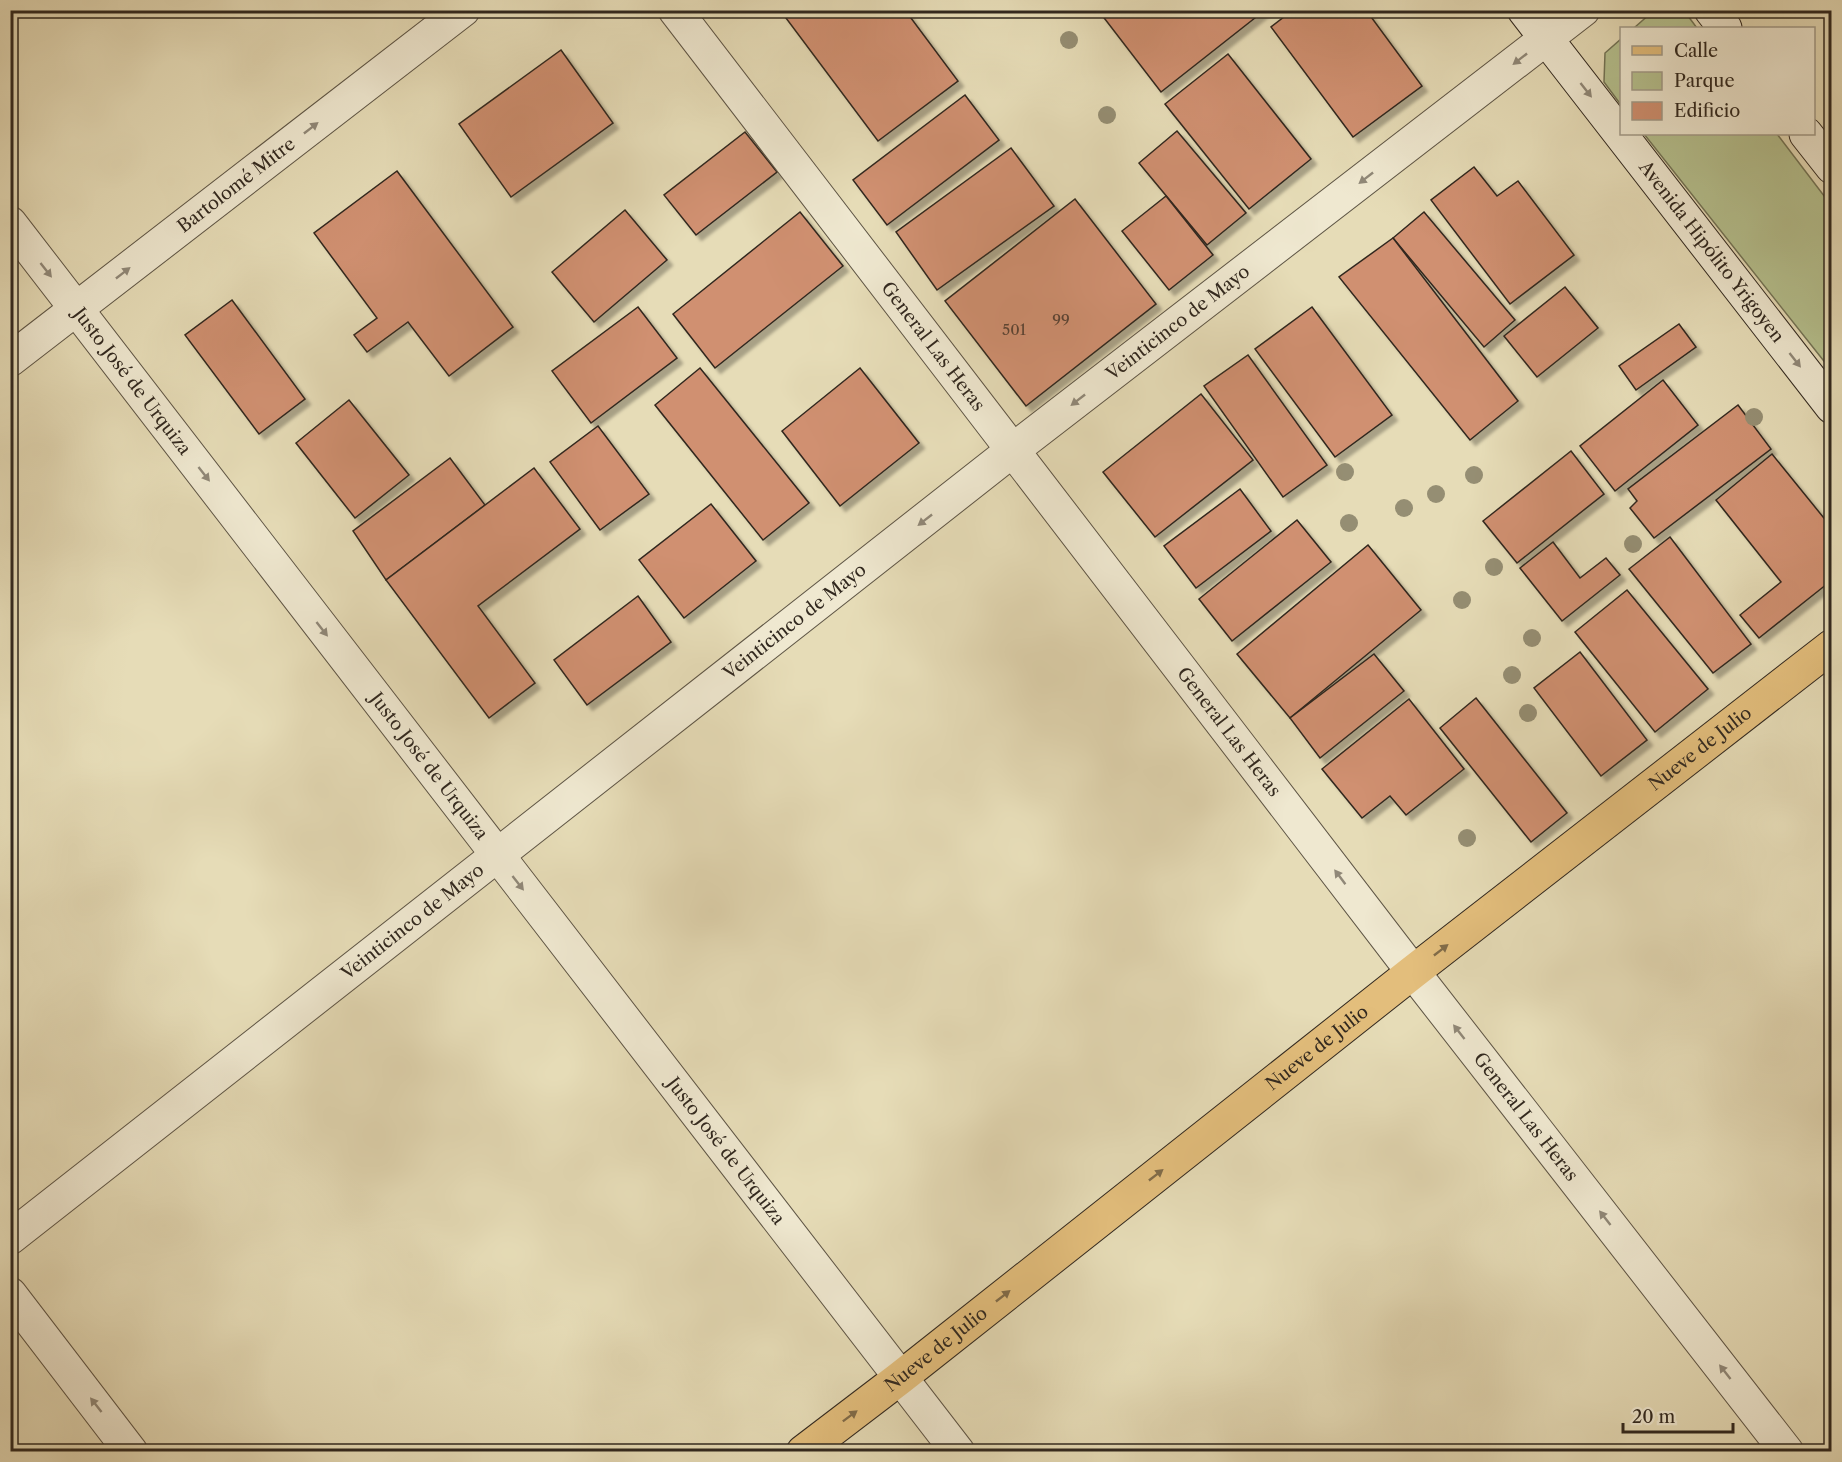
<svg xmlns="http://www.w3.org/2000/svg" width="1842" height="1462" viewBox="0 0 1842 1462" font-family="'Libre Caslon Text',serif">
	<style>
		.green { fill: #b5c08e; stroke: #737456; stroke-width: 1.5 }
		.building { fill: #d09071; stroke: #31281f; stroke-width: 1.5; filter: url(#shadow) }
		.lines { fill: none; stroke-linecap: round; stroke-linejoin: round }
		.street-casing { stroke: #5e5545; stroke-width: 35 }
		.secondary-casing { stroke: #31281f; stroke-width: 35 }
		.primary-casing { stroke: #31281f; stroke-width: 35 }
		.street { stroke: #efe8d0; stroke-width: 33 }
		.secondary { stroke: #efe8d0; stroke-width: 33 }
		.primary { stroke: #e3be7c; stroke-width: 33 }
		.tree { fill: #958e73 }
		.oneway { fill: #908878 }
		.oneway2 { fill: #816c49 }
		.labels { text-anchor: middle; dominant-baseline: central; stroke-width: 4.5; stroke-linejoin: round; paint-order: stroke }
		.number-label { font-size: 15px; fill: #594234 }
		.street-label { font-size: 18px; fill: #31281f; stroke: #efe8d0 }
	</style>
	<defs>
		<filter id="shadow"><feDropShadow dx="5.5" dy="5.5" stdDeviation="1.5" flood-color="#0004"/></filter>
	</defs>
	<rect width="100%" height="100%" fill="#e6dcb7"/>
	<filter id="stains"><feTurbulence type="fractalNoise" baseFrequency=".00333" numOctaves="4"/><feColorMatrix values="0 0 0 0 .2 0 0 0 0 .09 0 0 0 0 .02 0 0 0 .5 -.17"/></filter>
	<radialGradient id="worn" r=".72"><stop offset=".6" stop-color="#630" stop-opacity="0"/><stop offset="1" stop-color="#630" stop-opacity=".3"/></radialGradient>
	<!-- green -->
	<g class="green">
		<path d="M1685 12 1697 28H1634L1651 13Z"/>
		<path d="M1621 39V105L1604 82 1605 53Z"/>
		<path d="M1644 134H1777L1831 205V370Z"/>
	</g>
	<!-- building -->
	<g class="building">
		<path d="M780 10H905L958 81 878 141Z"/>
		<path d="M1098 10H1265L1161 92Z"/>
		<path d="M1293 10H1366L1422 86 1353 137 1271 27Z"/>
		<path d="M561 50 613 123 511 197 459 124Z"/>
		<path d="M1228 54 1311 159 1249 209 1165 104Z"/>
		<path d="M965 95 999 140 887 225 853 180Z"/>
		<path d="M1177 131 1246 213 1207 245 1139 163Z"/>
		<path d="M745 132 777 172 696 235 664 195Z"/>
		<path d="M1011 148 1054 206 937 290 896 232Z"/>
		<path d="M1474 167 1497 196 1518 181 1574 255 1510 304 1431 200Z"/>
		<path d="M397 171 513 327 449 376 408 322 367 352 354 335 377 318 314 233Z"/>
		<path d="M1166 196 1213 255 1169 290 1122 231Z"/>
		<path d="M1075 199 1156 304 1026 406 945 301Z"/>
		<path d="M625 210 667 260 594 322 552 272Z"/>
		<path d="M800 212 843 266 715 368 673 314Z"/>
		<path d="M1424 212 1515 320 1484 347 1393 238Z"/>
		<path d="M1393 238 1518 401 1470 440 1339 277Z"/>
		<path d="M1565 287 1598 328 1537 377 1504 336Z"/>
		<path d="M232 300 305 399 259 434 185 335Z"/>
		<path d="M638 307 677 358 591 423 552 371Z"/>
		<path d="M1312 307 1392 415 1335 457 1255 349Z"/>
		<path d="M1679 324 1696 347 1636 390 1619 366Z"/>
		<path d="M1248 355 1327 465 1283 497 1204 386Z"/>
		<path d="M700 368 809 503 763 540 655 405Z"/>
		<path d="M860 368 919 443 840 506 782 431Z"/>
		<path d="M1663 380 1698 425 1615 491 1580 446Z"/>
		<path d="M1201 394 1253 460 1155 537 1103 472Z"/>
		<path d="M349 400 409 475 355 518 296 443Z"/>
		<path d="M1738 405 1771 449 1654 538 1630 508 1637 501 1628 489Z"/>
		<path d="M598 426 649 494 600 530 550 462Z"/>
		<path d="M1571 451 1604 494 1517 563 1483 521Z"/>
		<path d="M1772 454 1832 528V580L1759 638 1740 615 1781 582 1716 500Z"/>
		<path d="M450 458 485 505 386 580 353 531Z"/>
		<path d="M534 468 580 529 478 606 535 683 489 718 386 580Z"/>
		<path d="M1240 489 1271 531 1196 588 1164 546Z"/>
		<path d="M711 504 756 561 684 618 639 560Z"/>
		<path d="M1297 520 1331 562 1232 641 1199 599Z"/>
		<path d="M1670 537 1751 644 1713 673 1629 569Z"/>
		<path d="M1553 542 1580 578 1606 558 1620 575 1562 621 1520 568Z"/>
		<path d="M1368 545 1421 610 1290 718 1237 654Z"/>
		<path d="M1627 590 1708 689 1655 732 1575 632Z"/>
		<path d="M638 596 671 642 587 705 554 660Z"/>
		<path d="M1580 652 1647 740 1601 776 1534 688Z"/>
		<path d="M1374 654 1404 691 1320 758 1290 718Z"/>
		<path d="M1476 698 1567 813 1531 842 1440 728Z"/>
		<path d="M1409 699 1464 769 1406 815 1390 796 1362 818 1322 769Z"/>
	</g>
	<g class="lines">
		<!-- street casing -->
		<g class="street-casing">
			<g id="street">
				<path id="s1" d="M675 10 1413 972 1787 1452"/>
				<path id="s2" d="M10 223 958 1452"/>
				<path id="s3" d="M10 360 463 10"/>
				<path id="s4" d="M10 1238 1013 450 1583 10"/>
				<path d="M10 1294 131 1452"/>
			</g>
		</g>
		<!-- secondary casing -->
		<g class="secondary-casing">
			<g id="secondary">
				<path id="s5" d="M1524 10 1832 407"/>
				<path d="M1711 10 1725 28"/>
				<path d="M1806 134 1832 167"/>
			</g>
		</g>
		<!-- primary casing -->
		<g class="primary-casing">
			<g id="primary">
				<path id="s6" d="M803 1452 900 1378 1413 972 1832 646"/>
			</g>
		</g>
		<!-- street -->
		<use href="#street" class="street"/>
		<!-- secondary -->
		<use href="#secondary" class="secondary"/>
		<!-- primary -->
		<use href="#primary" class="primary"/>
	</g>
	<!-- trees -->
	<g class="tree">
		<circle cx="1069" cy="40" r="9"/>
		<circle cx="1107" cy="115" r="9"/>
		<circle cx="1754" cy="417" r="9"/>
		<circle cx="1345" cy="472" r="9"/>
		<circle cx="1474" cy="475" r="9"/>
		<circle cx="1436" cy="494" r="9"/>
		<circle cx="1404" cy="508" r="9"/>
		<circle cx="1349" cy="523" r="9"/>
		<circle cx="1633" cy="544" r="9"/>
		<circle cx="1494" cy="567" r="9"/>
		<circle cx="1462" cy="600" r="9"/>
		<circle cx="1532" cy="638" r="9"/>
		<circle cx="1512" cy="675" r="9"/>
		<circle cx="1528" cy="713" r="9"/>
		<circle cx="1467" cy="838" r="9"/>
	</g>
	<!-- one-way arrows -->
	<defs><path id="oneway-solid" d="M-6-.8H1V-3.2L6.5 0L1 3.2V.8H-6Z" transform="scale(1.5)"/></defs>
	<g class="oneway">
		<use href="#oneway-solid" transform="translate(1520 59) rotate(142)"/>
		<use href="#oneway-solid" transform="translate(1586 90) rotate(52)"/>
		<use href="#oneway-solid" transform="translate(311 128) rotate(-38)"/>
		<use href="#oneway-solid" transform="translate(1366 178) rotate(142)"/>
		<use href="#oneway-solid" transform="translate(46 270) rotate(52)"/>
		<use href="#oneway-solid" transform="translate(123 273) rotate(-38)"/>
		<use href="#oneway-solid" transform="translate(1795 360) rotate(52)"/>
		<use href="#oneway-solid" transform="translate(1078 400) rotate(142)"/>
		<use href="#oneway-solid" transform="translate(204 474) rotate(52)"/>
		<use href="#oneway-solid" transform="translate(925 520) rotate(142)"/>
		<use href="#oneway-solid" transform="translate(322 629) rotate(52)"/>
		<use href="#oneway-solid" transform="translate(1340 877) rotate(-127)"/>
		<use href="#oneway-solid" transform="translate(518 883) rotate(52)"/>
		<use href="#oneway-solid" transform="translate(1459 1032) rotate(-128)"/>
		<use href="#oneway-solid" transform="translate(1605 1218) rotate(-128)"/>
		<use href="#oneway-solid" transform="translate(1725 1372) rotate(-128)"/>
		<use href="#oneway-solid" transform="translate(96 1405) rotate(-128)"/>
	</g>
	<g class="oneway2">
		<use href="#oneway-solid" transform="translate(1441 950) rotate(-38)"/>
		<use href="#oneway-solid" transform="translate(1156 1175) rotate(-38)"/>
		<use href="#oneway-solid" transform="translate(1003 1296) rotate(-38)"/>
		<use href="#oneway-solid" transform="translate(850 1416) rotate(-37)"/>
	</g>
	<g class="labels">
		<!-- number labels -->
		<g class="number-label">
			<text x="1061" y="319">99</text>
			<text x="1014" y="329">501</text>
		</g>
		<!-- street labels -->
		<g class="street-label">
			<text stroke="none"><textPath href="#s3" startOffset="286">Bartolomé Mitre</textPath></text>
			<text stroke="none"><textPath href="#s5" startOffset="306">Avenida Hipólito Yrigoyen</textPath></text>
			<text stroke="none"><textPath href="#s4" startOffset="1484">Veinticinco de Mayo</textPath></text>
			<text stroke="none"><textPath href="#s1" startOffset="424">General Las Heras</textPath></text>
			<text stroke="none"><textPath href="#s2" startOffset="200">Justo José de Urquiza</textPath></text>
			<text stroke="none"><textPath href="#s4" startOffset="998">Veinticinco de Mayo</textPath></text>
			<text stroke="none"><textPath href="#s1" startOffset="910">General Las Heras</textPath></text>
			<text stroke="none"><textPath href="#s6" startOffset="1140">Nueve de Julio</textPath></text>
			<text stroke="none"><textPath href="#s2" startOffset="686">Justo José de Urquiza</textPath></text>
			<text stroke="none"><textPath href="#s4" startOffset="512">Veinticinco de Mayo</textPath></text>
			<text stroke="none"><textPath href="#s6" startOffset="654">Nueve de Julio</textPath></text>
			<text stroke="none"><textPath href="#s1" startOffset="1396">General Las Heras</textPath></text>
			<text stroke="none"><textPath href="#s2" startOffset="1172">Justo José de Urquiza</textPath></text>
			<text stroke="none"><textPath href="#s6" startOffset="168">Nueve de Julio</textPath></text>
		</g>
	</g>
	<!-- margin -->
	<rect width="1842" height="1462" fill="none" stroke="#e6dcb7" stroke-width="36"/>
	<rect x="12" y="12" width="1818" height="1438" fill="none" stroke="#31281f" stroke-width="3"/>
	<rect x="18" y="18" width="1806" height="1426" fill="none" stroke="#31281f" stroke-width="1.5"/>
	<!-- legend -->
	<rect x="1620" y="27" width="195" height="108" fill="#efe8d0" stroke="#a39b89" stroke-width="1.5"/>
	<rect x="1632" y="46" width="30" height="9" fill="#e3be7c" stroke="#a39b89" stroke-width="1.5"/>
	<text x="1674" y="57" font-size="18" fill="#31281f">Calle</text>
	<rect x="1632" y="72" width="30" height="18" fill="#b5c08e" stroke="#a39b89" stroke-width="1.5"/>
	<text x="1674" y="87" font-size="18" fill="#31281f">Parque</text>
	<rect x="1632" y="102" width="30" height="18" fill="#d09071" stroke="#a39b89" stroke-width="1.5"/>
	<text x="1674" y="117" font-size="18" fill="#31281f">Edificio</text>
	<!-- scale -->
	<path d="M1623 1423v9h110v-9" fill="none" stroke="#31281f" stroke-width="3"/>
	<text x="1632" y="1423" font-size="18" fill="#31281f" stroke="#efe8d0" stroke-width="4.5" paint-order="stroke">20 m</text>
	<rect width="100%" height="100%" filter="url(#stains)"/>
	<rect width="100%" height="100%" fill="url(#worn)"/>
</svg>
